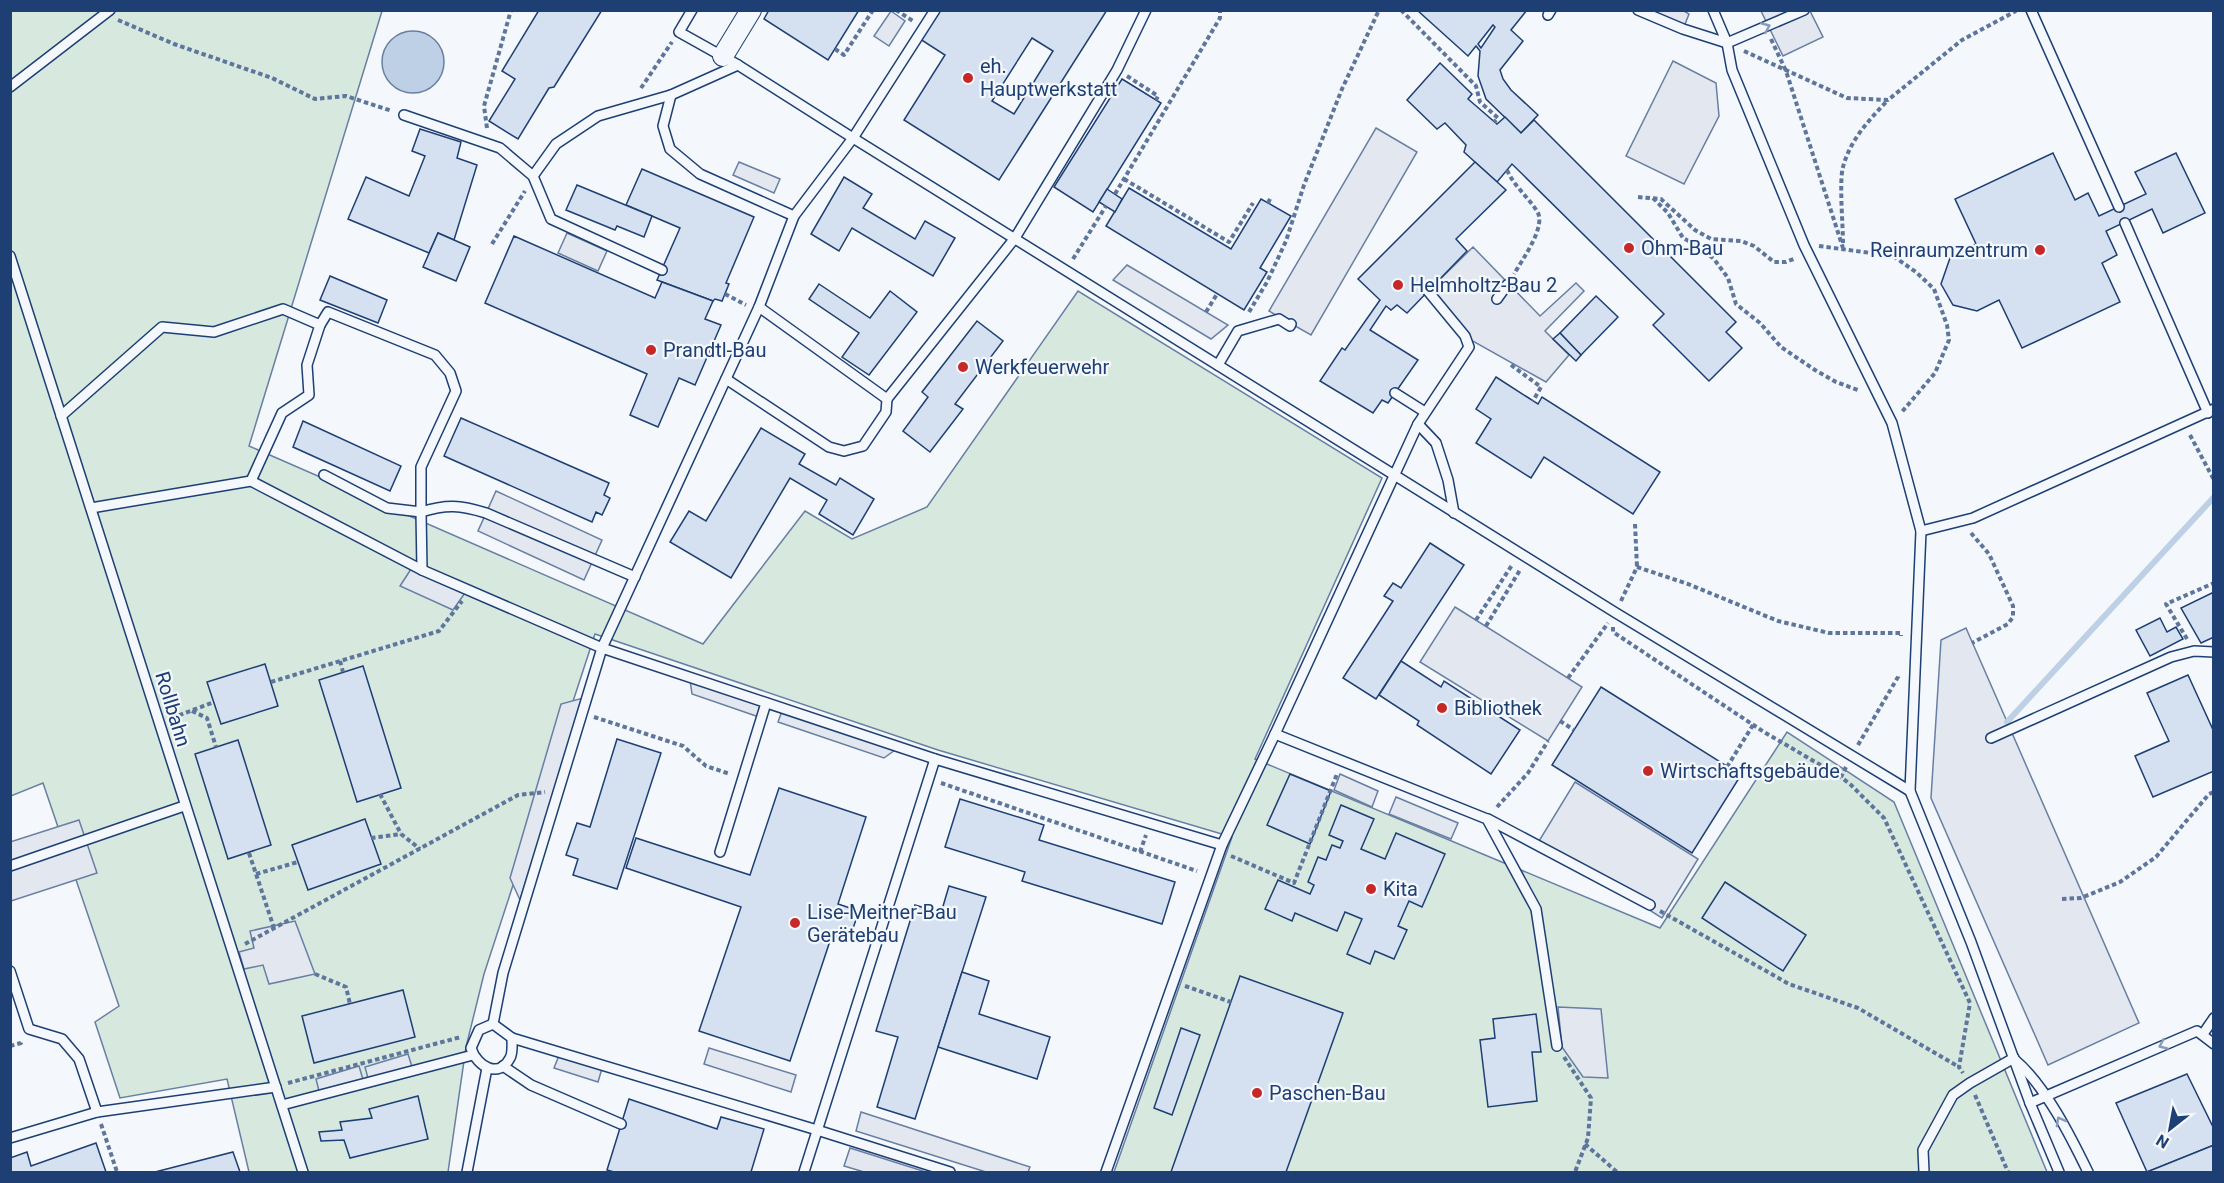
<svg xmlns="http://www.w3.org/2000/svg" width="2224" height="1183" viewBox="0 0 2224 1183" font-family="Roboto,sans-serif">
	<style>
		.green { fill: #d7e8df; stroke: #687fa3; stroke-width: 1.5 }
		.parking { fill: #e3e8f0; stroke: #687fa3; stroke-width: 1.5 }
		.water { fill: #bed0e5; stroke: #687fa3; stroke-width: 1.5 }
		.lines { fill: none; stroke-linecap: round; stroke-linejoin: round }
		.stream { stroke: #bed0e5; stroke-width: 6 }
		.building { fill: #d5e0f0; stroke: #1d3f73; stroke-width: 1.5; fill-rule: evenodd }
		.lane-casing { stroke: #1d3f73; stroke-width: 12 }
		.street-casing { stroke: #1d3f73; stroke-width: 22 }
		.path { stroke: #5e769c; stroke-width: 4; stroke-dasharray: 4.5 3; stroke-linecap: butt }
		.lane { stroke: #f4f7fb; stroke-width: 9 }
		.street { stroke: #f4f7fb; stroke-width: 20 }
		.oneway { stroke: #889bb7 }
		.poi-dot { fill: #c62828; stroke: #f4f7fb; stroke-width: 2 }
		.labels { text-anchor: middle; dominant-baseline: central; stroke-width: 4.5; stroke-linejoin: round; paint-order: stroke }
		.poi-label { font-size: 20px; fill: #1d3f73; stroke: #f4f7fb; text-anchor: start }
		.street-label { font-size: 20px; fill: #1d3f73; stroke: #f4f7fb }
	</style>
	<rect width="100%" height="100%" fill="#f4f7fb"/>
	<!-- green -->
	<path class="green" d="M11 11H382L249 446 703 644 805 511 852 539 927 507 1078 291 1382 478 1255 759 1660 928 1787 732 1894 802 2047 1172H1114L1232 837 938 750 595 634 484 974 466 1047 448 1172H249L227 1079 120 1098 95 1022 119 1006 43 783 11 796Z"/>
	<!-- parking -->
	<g class="parking">
		<path d="M891 11 905 21 889 46 874 36Z"/>
		<path d="M1638 11H1684L1689 14 1683 29Z"/>
		<path d="M1761 11H1810L1823 37 1783 56Z"/>
		<path d="M1673 61 1716 83 1719 116 1684 184 1626 156Z"/>
		<path d="M1376 128 1417 152 1311 335 1269 311Z"/>
		<path d="M739 162 780 179 774 193 733 175Z"/>
		<path d="M567 233 607 251 598 271 558 253Z"/>
		<path d="M1473 247 1540 316 1576 283 1584 291 1545 331 1569 355 1546 382 1469 339 1427 292Z"/>
		<path d="M1127 265 1228 325 1211 339 1113 280Z"/>
		<path d="M496 491 602 540 584 580 478 531Z"/>
		<path d="M413 566 467 590 453 610 400 586Z"/>
		<path d="M1455 607 1582 687 1548 741 1420 662Z"/>
		<path d="M1966 628 2139 1023 2048 1065 1931 798 1941 640Z"/>
		<path d="M690 680 763 704 759 717 692 694Z"/>
		<path d="M583 698 520 900 510 878 561 704Z"/>
		<path d="M782 711 895 750 884 758 778 722Z"/>
		<path d="M1340 774 1378 791 1372 807 1334 790Z"/>
		<path d="M1575 782 1698 859 1662 918 1539 841Z"/>
		<path d="M1396 797 1458 823 1451 839 1389 814Z"/>
		<path d="M79 820 97 873 11 901 10 842Z"/>
		<path d="M295 921 315 974 269 984 263 965 244 969 239 952 254 948 250 931Z"/>
		<path d="M1558 1007 1601 1009 1608 1078 1583 1077 1562 1047Z"/>
		<path d="M709 1048 796 1075 791 1092 704 1064Z"/>
		<path d="M560 1053 603 1065 598 1082 554 1068Z"/>
		<path d="M408 1054 413 1070 369 1082 365 1067Z"/>
		<path d="M359 1066 364 1083 320 1095 316 1079Z"/>
		<path d="M861 1112 1030 1167 1028 1172H986L856 1131Z"/>
		<path d="M850 1148 926 1172H864L844 1166Z"/>
	</g>
	<!-- water -->
	<circle class="water" cx="413" cy="62" r="31"/>
	<g class="lines">
		<!-- stream -->
		<path class="stream" d="M2007 722 2214 497"/>
	</g>
	<!-- building -->
	<g class="building">
		<path d="M539 10H602L554 87 549 88 518 139 489 121 515 79 502 71Z"/>
		<path d="M769 10H859L828 60 764 19Z"/>
		<path d="M938 10H1107L999 180 904 120 945 55 920 39ZM1032 38 1053 51 1014 114 992 101Z"/>
		<path d="M1417 10H1527L1511 30 1523 41 1500 70 1503 79 1511 90 1538 115 1521 133 1486 99 1478 76 1480 51 1476 46 1468 56ZM1493 25 1495 27 1481 48 1478 44Z"/>
		<path d="M1440 63 1472 94 1468 99 1497 124 1505 117 1521 133 1534 120 1736 322 1726 332 1742 348 1709 381 1653 325 1664 314 1512 164 1497 182 1464 152 1466 145 1445 123 1437 129 1407 100Z"/>
		<path d="M1122 79 1161 103 1093 212 1054 187Z"/>
		<path d="M420 129 461 142 457 158 477 165 454 240 438 233 429 253 348 219 366 177 409 196 425 156 412 151Z"/>
		<path d="M2053 153 2075 200 2088 193 2099 216 2146 194 2135 172 2176 153 2205 213 2163 233 2152 209 2106 231 2117 255 2102 263 2120 302 2022 348 1999 300 1977 311 1953 305 1941 284 1950 258 1976 244 1955 199Z"/>
		<path d="M1475 162 1506 190 1456 239 1467 251 1407 313 1397 305 1391 310 1386 306 1370 330 1418 360 1388 403 1382 400 1373 413 1320 381 1342 348 1345 350 1380 300 1358 279Z"/>
		<path d="M642 169 754 217 726 283 729 284 722 301 715 299 713 301 657 280 680 228 626 205Z"/>
		<path d="M844 177 872 194 863 208 915 239 925 221 955 238 933 276 852 228 839 251 811 234Z"/>
		<path d="M577 185 652 216 644 237 617 226 615 230 566 210Z"/>
		<path d="M1129 188 1231 249 1261 199 1291 216 1260 268 1267 272 1244 310 1106 226Z"/>
		<path d="M1107 189 1122 199 1115 212 1099 202Z"/>
		<path d="M438 233 470 247 456 281 423 267Z"/>
		<path d="M514 236 655 298 662 282 713 301 705 319 721 325 695 385 679 378 658 427 630 415 647 374 485 303Z"/>
		<path d="M330 276 387 300 378 323 320 300Z"/>
		<path d="M819 284 870 318 890 291 917 312 869 375 842 357 859 333 809 299Z"/>
		<path d="M1596 296 1618 317 1581 355 1560 333Z"/>
		<path d="M977 321 1003 341 955 404 963 409 930 452 903 431 928 397 922 392Z"/>
		<path d="M1560 333 1581 355 1576 361 1553 339Z"/>
		<path d="M1496 377 1538 404 1542 397 1660 472 1633 514 1544 457 1531 478 1476 443 1491 419 1476 409Z"/>
		<path d="M461 418 609 483 604 495 610 498 602 515 596 512 592 522 444 456Z"/>
		<path d="M303 421 401 466 390 491 293 447Z"/>
		<path d="M761 428 805 454 799 464 836 485 840 478 874 499 853 535 819 514 827 500 790 478 731 578 670 542 689 511 706 521Z"/>
		<path d="M1430 543 1464 565 1376 699 1343 678 1393 601 1384 596 1393 583 1401 588Z"/>
		<path d="M2214 592V637L2201 643 2181 608Z"/>
		<path d="M2160 618 2167 632 2176 627 2183 639 2150 656 2136 630Z"/>
		<path d="M1401 661 1441 687 1444 681 1520 730 1491 774 1417 725 1419 721 1379 695Z"/>
		<path d="M265 664 278 706 221 724 207 682Z"/>
		<path d="M363 666 401 788 357 802 319 680Z"/>
		<path d="M2188 675 2214 732V771L2153 797 2135 756 2169 741 2147 693Z"/>
		<path d="M1601 687 1741 775 1692 853 1552 765Z"/>
		<path d="M617 739 661 753 617 889 573 875 578 859 566 855 577 823 590 827Z"/>
		<path d="M238 740 271 845 228 859 195 754Z"/>
		<path d="M1290 774 1331 791 1310 844 1267 825Z"/>
		<path d="M779 788 866 817 838 904 859 911 849 940 832 935 790 1061 699 1031 741 907 626 868 636 838 750 875Z"/>
		<path d="M960 799 1044 825 1039 840 1175 882 1162 924 1022 881 1025 872 945 847Z"/>
		<path d="M1341 805 1374 819 1361 849 1385 859 1396 833 1445 854 1422 907 1409 901 1398 926 1407 930 1394 959 1375 951 1370 964 1347 954 1362 919 1345 912 1337 931 1295 913 1292 921 1265 909 1278 880 1310 894 1314 885 1308 882 1318 857 1326 860 1332 845 1340 848 1343 841 1329 835Z"/>
		<path d="M365 819 381 864 308 890 292 845Z"/>
		<path d="M1725 882 1806 935 1783 971 1702 918Z"/>
		<path d="M949 886 986 897 915 1119 877 1107 898 1037 876 1031 915 905 941 913Z"/>
		<path d="M962 972 989 981 979 1014 1050 1037 1037 1079 938 1047Z"/>
		<path d="M1240 976 1343 1013 1286 1172H1171Z"/>
		<path d="M403 990 415 1037 314 1063 302 1016Z"/>
		<path d="M1536 1014 1541 1052H1532L1537 1101 1488 1107 1480 1040 1495 1038 1493 1019Z"/>
		<path d="M1181 1028 1200 1035 1172 1115 1154 1108Z"/>
		<path d="M2187 1074 2214 1129V1145L2147 1172 2116 1103Z"/>
		<path d="M418 1096 428 1139 350 1158 344 1140 321 1141 319 1132 342 1130 340 1122 372 1118 369 1109Z"/>
		<path d="M629 1099 717 1129 721 1117 764 1129 751 1172H614L607 1170Z"/>
		<path d="M96 1143 106 1172H10V1158L27 1152 31 1166Z"/>
		<path d="M2214 1145V1172H2146H2147Z"/>
		<path d="M233 1152 240 1172H155Z"/>
	</g>
	<g class="lines">
		<!-- lane casing -->
		<g class="lane-casing">
			<g id="lane">
				<path d="M692 10 679 32 738 65 853 138 1616 613 1910 791"/>
				<path d="M1638 10 1683 29 1727 43 1804 10"/>
				<path d="M1713 10 1727 43 1732 70 1804 245 1892 423 1921 531 1910 791 1971 942 2030 1103 2059 1172"/>
				<path d="M2031 10 2119 207"/>
				<path d="M1548 15 1551 10"/>
				<path d="M10 87 110 10"/>
				<path d="M671 95 663 126 670 149 700 174 794 216"/>
				<path d="M404 115 500 148 533 176 551 219 662 270"/>
				<path d="M533 176 556 144 598 116 671 95 738 65"/>
				<path d="M2125 223 2208 413"/>
				<path d="M10 256 303 1172"/>
				<path d="M1497 299 1507 285"/>
				<path d="M759 307 887 399 1015 238 1117 70 1146 10"/>
				<path d="M1218 365 1238 331 1279 319 1290 326 1291 324"/>
				<path d="M726 379 829 447 844 451 863 446 886 412 887 399"/>
				<path d="M1395 393 1425 412"/>
				<path d="M61 416 162 327 214 332 283 309 320 325"/>
				<path d="M1418 424 1436 443 1448 480 1454 513"/>
				<path d="M251 481 282 413 309 395 307 365 320 325 328 312 435 355 450 373 456 391 421 467V512L387 508 324 475"/>
				<path d="M91 508 251 481 422 570 602 648 935 759 1222 845"/>
				<path d="M1921 531 1973 518 2214 409"/>
				<path d="M422 570 421 512C447 504 460 505 486 513L635 577"/>
				<path d="M1275 734 1487 819 1536 909 1557 1046"/>
				<path d="M1991 738 2171 657 2194 651 2214 652"/>
				<path d="M1488 819 1650 905"/>
				<path d="M720 852 766 703"/>
				<path d="M10 866 184 806"/>
				<path d="M10 971 29 1029 62 1039 79 1059 97 1112"/>
				<path d="M493 1024 503 973 602 648 759 307 794 216 853 138 935 10"/>
				<path d="M493 1024 512 1038C512 1044 513 1053 510 1058 499 1079 477 1067 471 1048L479 1030Z"/>
				<path d="M2203 1034 2214 1018"/>
				<path d="M512 1038 817 1130 950 1172"/>
				<path d="M2015 1060C2045 1085 2071 1137 2088 1172"/>
				<path d="M503 1066 531 1085 621 1124"/>
				<path d="M2030 1103 2197 1031 2214 1044"/>
				<path d="M282 1105 473 1055"/>
				<path d="M10 1138 97 1112 276 1087"/>
				<path d="M467 1172 487 1068"/>
				<path d="M804 1172 935 759"/>
				<path d="M1106 1172 1222 845 1275 734 1418 424 1469 347 1465 336 1427 290"/>
				<path d="M1924 1172 1923 1150 1953 1095 1970 1083 2014 1058"/>
			</g>
		</g>
		<!-- street casing -->
		<g class="street-casing">
			<path id="street" d="M723 56 751 10"/>
		</g>
		<!-- path -->
		<g class="path">
			<path d="M896 10 913 21"/>
			<path d="M1401 10 1476 86 1480 102 1498 118 1494 122"/>
			<path d="M118 20 174 44 272 78 315 99 346 96 392 111"/>
			<path d="M1771 39 1786 71 1843 248"/>
			<path d="M835 49 844 55 873 10"/>
			<path d="M1744 51 1847 98 1888 100 1962 40 2016 11"/>
			<path d="M1127 76 1158 96 1156 100"/>
			<path d="M641 88 672 42"/>
			<path d="M487 128 484 106 511 10"/>
			<path d="M1507 170C1514 186 1527 196 1537 211 1547 226 1522 260 1514 274"/>
			<path d="M1124 179 1229 242 1253 203"/>
			<path d="M1115 194 1220 18V10"/>
			<path d="M1638 197 1661 199 1695 230 1711 239 1741 241 1754 246 1774 262H1786L1796 258"/>
			<path d="M1653 198 1668 213 1683 238 1700 247 1714 259 1728 278 1736 304 1760 323 1781 347 1815 370 1836 382 1858 390"/>
			<path d="M1268 203 1271 197"/>
			<path d="M1843 243C1843 225 1839 182 1843 167 1850 140 1869 120 1888 100"/>
			<path d="M492 244 525 191"/>
			<path d="M1819 246 1893 256 1916 272 1934 289 1947 325 1949 340 1935 373 1901 413"/>
			<path d="M1073 259 1106 206"/>
			<path d="M725 294 746 305"/>
			<path d="M1206 312 1217 294"/>
			<path d="M1249 312 1267 282 1286 241 1304 185 1342 89 1379 10"/>
			<path d="M1511 365 1541 387 1533 401"/>
			<path d="M2190 435 2214 480"/>
			<path d="M1635 524 1637 567"/>
			<path d="M1971 533 1989 554 2013 606V617L2008 624 1972 643"/>
			<path d="M1621 601 1637 567 1688 584 1778 621 1829 633H1901V636"/>
			<path d="M1476 620 1512 565"/>
			<path d="M1486 626 1520 570"/>
			<path d="M1613 627V632L1764 732 1841 777"/>
			<path d="M2187 639 2166 604 2214 583"/>
			<path d="M340 661 343 672"/>
			<path d="M1568 678 1608 623"/>
			<path d="M271 682 439 631 462 601"/>
			<path d="M192 711 207 718 216 747"/>
			<path d="M594 717 683 746 706 766 730 774"/>
			<path d="M172 718 214 702"/>
			<path d="M1560 721 1574 730"/>
			<path d="M1858 745 1898 677 1899 674"/>
			<path d="M1727 767 1753 725"/>
			<path d="M1846 767 1841 777 1851 785 1884 818 1970 1003 1959 1067 1963 1073"/>
			<path d="M941 783 1197 871"/>
			<path d="M380 794 401 834 420 849"/>
			<path d="M1497 807 1528 773 1548 741"/>
			<path d="M371 838 401 834"/>
			<path d="M1140 852 1146 835"/>
			<path d="M249 853 274 928"/>
			<path d="M1231 856 1294 883 1337 774"/>
			<path d="M256 874 298 862"/>
			<path d="M2062 899 2081 898 2120 882 2156 857 2209 794 2214 792"/>
			<path d="M1660 911 1789 984 1858 1008 1959 1067"/>
			<path d="M245 944 518 795 545 792"/>
			<path d="M315 974 346 987 350 1004"/>
			<path d="M1185 986 1231 1002"/>
			<path d="M10 1046 21 1043 22 1040"/>
			<path d="M1564 1057 1591 1098 1588 1138 1575 1172"/>
			<path d="M288 1083 461 1037"/>
			<path d="M1975 1095 2008 1172"/>
			<path d="M101 1124 117 1172"/>
			<path d="M1585 1144 1617 1172"/>
		</g>
		<!-- lane -->
		<use href="#lane" class="lane"/>
		<!-- street -->
		<use href="#street" class="street"/>
	</g>
	<!-- one-way arrows -->
	<defs><path id="oneway-chevron" d="M-2-3.5L2.5 0L-2 3.5" fill="none" stroke-width="1.6" stroke-linecap="round" stroke-linejoin="round" transform="scale(1.5)"/></defs>
	<g class="oneway">
		<use href="#oneway-chevron" transform="translate(1766 27) rotate(-23)"/>
		<use href="#oneway-chevron" transform="translate(2163 1045) rotate(157)"/>
		<use href="#oneway-chevron" transform="translate(2060 1121) rotate(-119)"/>
	</g>
	<!-- markers -->
	<g class="poi-dot">
		<circle cx="968" cy="78" r="6"/>
		<circle cx="1629" cy="248" r="6"/>
		<circle cx="2040" cy="250" r="6"/>
		<circle cx="1398" cy="285" r="6"/>
		<circle cx="651" cy="350" r="6"/>
		<circle cx="963" cy="367" r="6"/>
		<circle cx="1442" cy="708" r="6"/>
		<circle cx="1648" cy="771" r="6"/>
		<circle cx="1371" cy="889" r="6"/>
		<circle cx="795" cy="923" r="6"/>
		<circle cx="1257" cy="1093" r="6"/>
	</g>
	<g class="labels">
		<!-- poi labels -->
		<g class="poi-label">
			<text x="980" y="66">eh.<tspan x="980" dy="23">Hauptwerkstatt</tspan></text>
			<text x="1641" y="248">Ohm-Bau</text>
			<text x="2028" y="250" text-anchor="end">Reinraumzentrum</text>
			<text x="1410" y="285">Helmholtz-Bau 2</text>
			<text x="663" y="350">Prandtl-Bau</text>
			<text x="975" y="367">Werkfeuerwehr</text>
			<text x="1454" y="708">Bibliothek</text>
			<text x="1660" y="771">Wirtschaftsgebäude</text>
			<text x="1383" y="889">Kita</text>
			<text x="807" y="912">Lise-Meitner-Bau<tspan x="807" dy="23">Gerätebau</tspan></text>
			<text x="1269" y="1093">Paschen-Bau</text>
		</g>
		<!-- street labels -->
		<g class="street-label">
			<text transform="translate(173 709) rotate(73)">Rollbahn</text>
		</g>
	</g>
	<!-- border -->
	<rect width="2224" height="1183" fill="none" stroke="#1d3f73" stroke-width="24"/>
	<!-- north arrow -->
	<g transform="translate(2170 1129) rotate(211)" stroke="#f4f7fb" stroke-width="4.5" paint-order="stroke">
	<path d="M0-4.5L10 22L0 15L-10 22Z" fill="#1d3f73"/>
	<text y="-9" font-size="16" font-weight="bold" text-anchor="middle" fill="#1d3f73">N</text>
	</g>
</svg>
